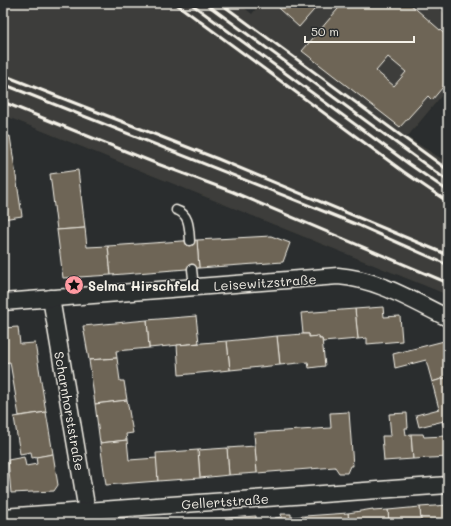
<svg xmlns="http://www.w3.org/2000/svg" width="451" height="526" viewBox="0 0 451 526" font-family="Mali,sans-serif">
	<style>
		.built { fill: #3e3e3a }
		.building { fill: #6e6556; stroke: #f4f1e8; fill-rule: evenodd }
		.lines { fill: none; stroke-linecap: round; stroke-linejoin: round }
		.service-casing { stroke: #f4f1e8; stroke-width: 11 }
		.minor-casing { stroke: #f4f1e8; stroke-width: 19 }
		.service { stroke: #2a2d2e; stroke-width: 8 }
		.minor { stroke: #2a2d2e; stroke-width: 16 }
		.rail { stroke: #f4f1e8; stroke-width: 3 }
		.labels { text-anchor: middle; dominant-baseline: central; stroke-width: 3; stroke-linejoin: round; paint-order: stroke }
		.street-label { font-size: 13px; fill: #f4f1e8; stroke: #2a2d2e }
		.poi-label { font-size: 13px; font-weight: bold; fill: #f4f1e8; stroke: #2a2d2e; text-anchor: start }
	</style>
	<rect width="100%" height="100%" fill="#2a2d2e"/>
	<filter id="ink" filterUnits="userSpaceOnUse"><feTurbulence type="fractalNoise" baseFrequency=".025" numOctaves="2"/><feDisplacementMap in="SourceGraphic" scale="8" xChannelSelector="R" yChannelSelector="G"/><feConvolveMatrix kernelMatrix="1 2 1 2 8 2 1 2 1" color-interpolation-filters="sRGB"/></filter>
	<g filter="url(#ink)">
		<!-- built -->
		<path class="built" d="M3 3H238L252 14 261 3H434L448 17V88L407 137 448 163V295L3 115Z"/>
		<!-- building -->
		<g class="building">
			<path d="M284 3H320L299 27 279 9Z"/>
			<path d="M343 3H409L448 37V81L432 100 428 96 400 127 302 51ZM388 57 406 72 394 86 376 71Z"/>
			<path d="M10 136 22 216 3 219V138Z"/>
			<path d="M78 170 85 228 57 230 50 174Z"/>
			<path d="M85 228 87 247 108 246 111 275 63 278 57 230Z"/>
			<path d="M271 236 290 243 283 262 199 268 197 240Z"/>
			<path d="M197 240 199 268 111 275 108 246Z"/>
			<path d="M383 307 384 317 400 316 402 341 367 344V338L358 339 355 309Z"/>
			<path d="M355 309 358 339 323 342 322 339H319V336L309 337V334H303L301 313Z"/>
			<path d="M196 316 199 343 149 348 147 320Z"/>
			<path d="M147 320 149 348 116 351 117 358 89 360 83 326Z"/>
			<path d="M18 327 20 344 35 343 46 412 19 416 10 362 3 363V328Z"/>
			<path d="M303 334H309V337L319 336V339H322L325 366 309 368 308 362 280 365 277 336Z"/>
			<path d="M277 336 280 365 230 370 227 341Z"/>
			<path d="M448 340V377L432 382 426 360 395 368 393 354Z"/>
			<path d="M227 341 230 370 179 375 177 345Z"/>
			<path d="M117 358 120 381H124L127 400 95 404 89 360Z"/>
			<path d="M448 377V420L419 427 416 415 439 409 432 382Z"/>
			<path d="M127 400 133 433 126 434 127 440 100 443 95 404Z"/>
			<path d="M46 412 53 454 32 458 31 452 20 454 14 417Z"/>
			<path d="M349 412 353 466H350L347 473H339L335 467 257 473 254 433 331 428 330 413Z"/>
			<path d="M407 413 408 428H405L406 435 411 434 413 459 384 461 382 436H391L389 414Z"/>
			<path d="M448 420V457L413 459 411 434H423L424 437 446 436 442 421Z"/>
			<path d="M127 440 129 460 157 458 158 481 106 485 100 443Z"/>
			<path d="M255 446 257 473 229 475 227 448Z"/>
			<path d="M227 448 229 475 200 478 198 450Z"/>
			<path d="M198 450 200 478 158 481 156 453Z"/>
			<path d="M53 454 58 485 54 491 11 493 8 460 24 457 26 466 37 464 36 457Z"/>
			<path d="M448 505V523H421L420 507Z"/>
			<path d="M420 507 421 523H389L388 510Z"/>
			<path d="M373 509V511L388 510 389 523H349L348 513Z"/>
			<path d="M348 513 349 523H305V516Z"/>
			<path d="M281 514H291V517L305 516V523H276L275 518 282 517Z"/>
			<path d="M256 516V523H201V520Z"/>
			<path d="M185 521V523H165Z"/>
		</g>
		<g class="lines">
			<!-- service casing -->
			<g class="service-casing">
				<g id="service">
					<path d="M176 210C190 214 189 229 190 241"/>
					<path d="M192 269 194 287"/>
				</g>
			</g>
			<!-- minor casing -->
			<g class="minor-casing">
				<g id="minor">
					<path d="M51 298 89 523"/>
					<path d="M3 302 338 276C378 279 413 301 448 318"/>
					<path d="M3 517 448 485"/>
				</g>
			</g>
			<!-- service -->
			<use href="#service" class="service"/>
			<!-- minor -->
			<use href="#minor" class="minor"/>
			<!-- rail -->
			<g class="rail">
				<path d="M175 3 404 172 448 202"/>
				<path d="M190 3 409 164 448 191"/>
				<path d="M205 3 448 181"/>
				<path d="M220 3 448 170"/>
				<path d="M3 75 218 159 448 255"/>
				<path d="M3 84 358 225 448 265"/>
				<path d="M3 102 155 163 233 192 448 283"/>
			</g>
		</g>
	</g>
	<!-- icons -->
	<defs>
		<g id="sight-disc" transform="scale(1)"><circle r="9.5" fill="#ff9aa2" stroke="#2a2d2e"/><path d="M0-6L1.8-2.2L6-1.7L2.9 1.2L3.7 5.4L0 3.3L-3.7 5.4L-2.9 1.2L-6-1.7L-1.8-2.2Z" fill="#111"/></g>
	</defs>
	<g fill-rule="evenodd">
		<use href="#sight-disc" x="74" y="285"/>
	</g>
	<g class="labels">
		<!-- street labels -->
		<g class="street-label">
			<text transform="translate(265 282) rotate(-4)">Leisewitzstraße</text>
			<text transform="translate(70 411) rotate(80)">Scharnhorststraße</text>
			<text transform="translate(225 501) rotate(-4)">Gellertstraße</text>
		</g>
		<!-- poi labels -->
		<g class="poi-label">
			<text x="88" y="285">Selma Hirschfeld</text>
		</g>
	</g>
	<!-- margin -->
	<rect width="451" height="526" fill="none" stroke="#2a2d2e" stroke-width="16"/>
	<rect x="8" y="8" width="435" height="510" fill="none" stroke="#f4f1e8" stroke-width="1.5" filter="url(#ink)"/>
	<!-- scale -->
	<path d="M305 36v6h109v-6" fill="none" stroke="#f4f1e8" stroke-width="2"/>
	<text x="311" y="36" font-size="12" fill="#f4f1e8" stroke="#2a2d2e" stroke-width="3" paint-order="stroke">50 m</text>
</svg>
